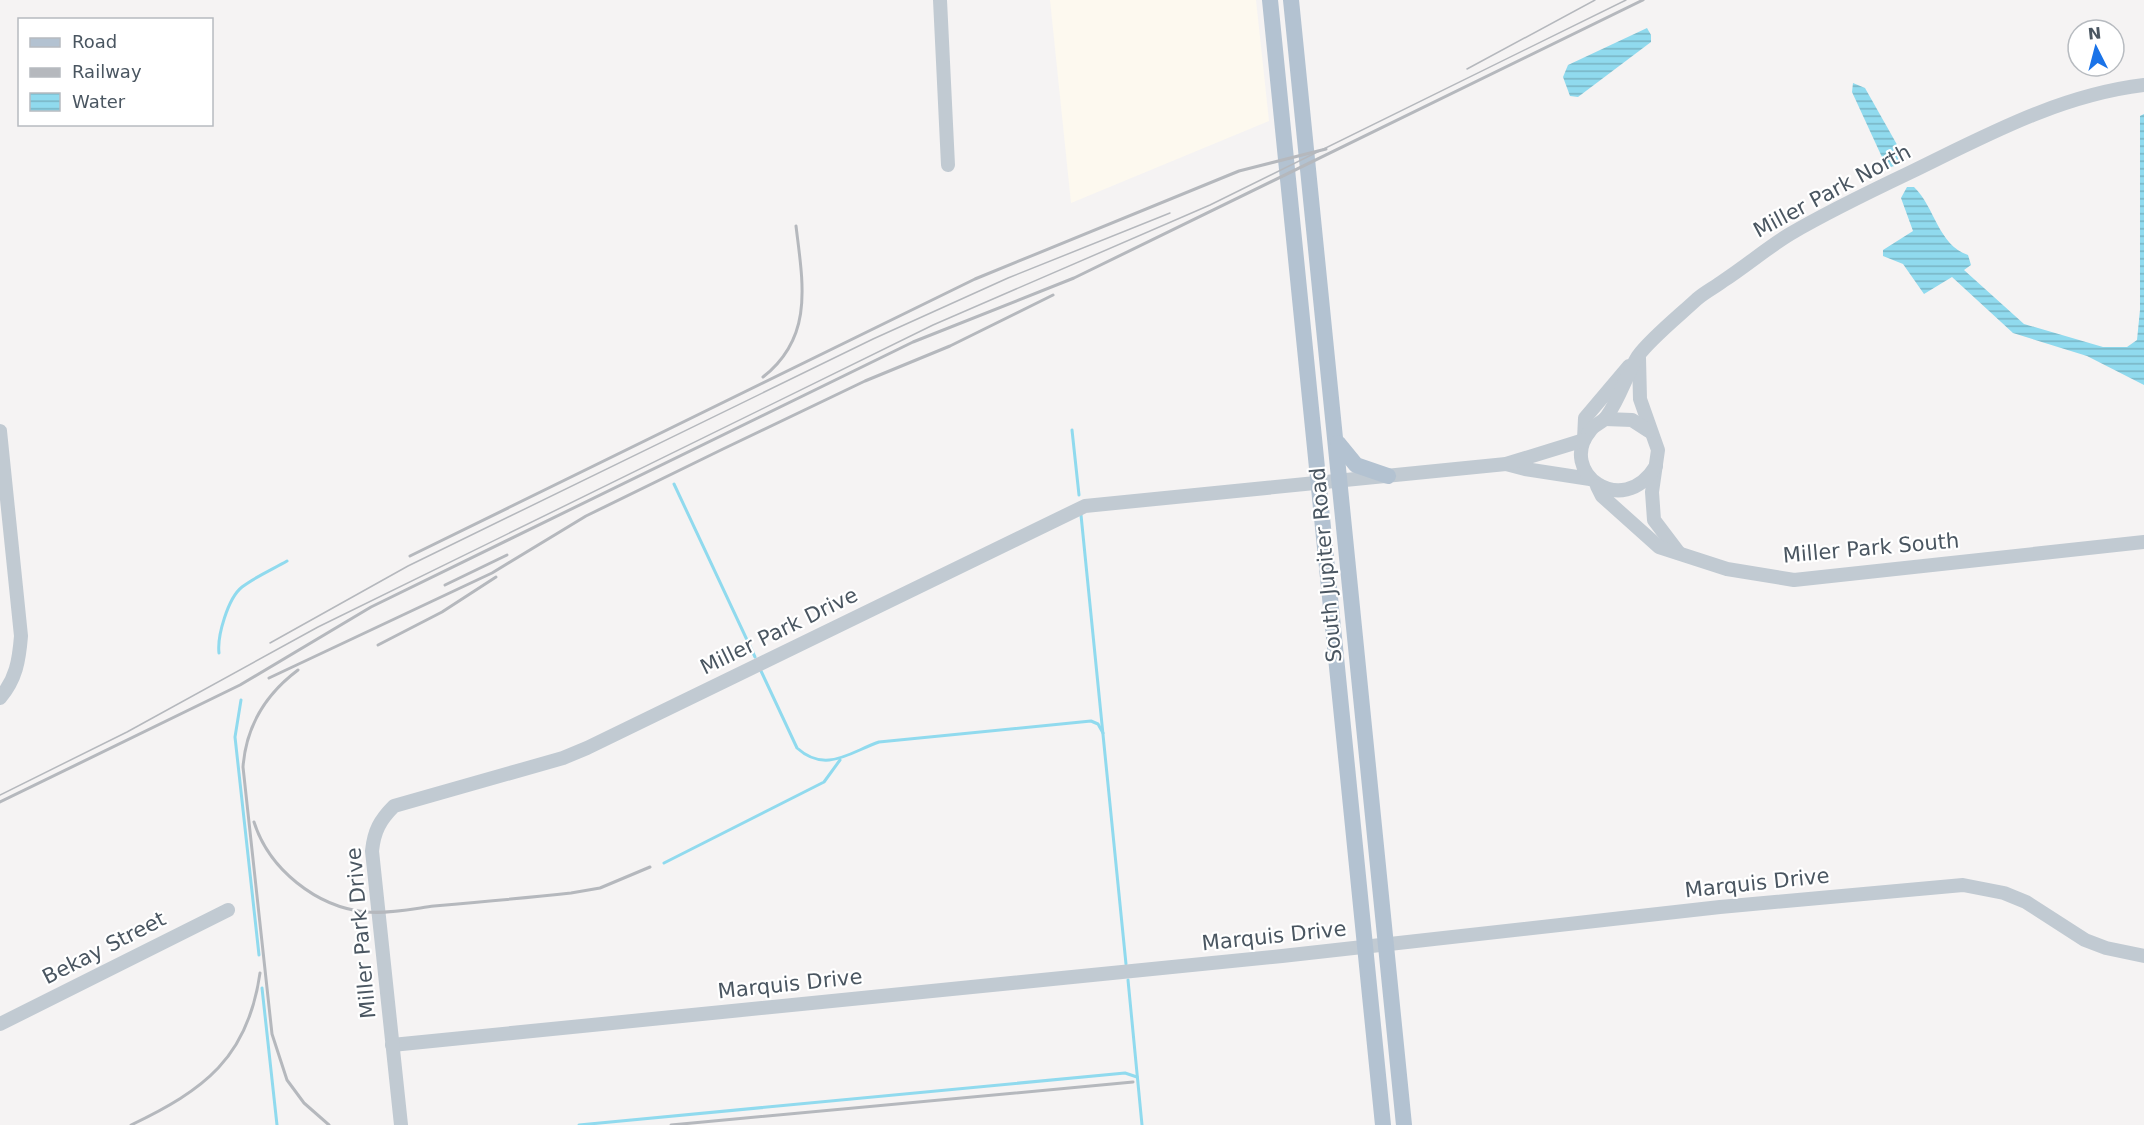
<svg xmlns="http://www.w3.org/2000/svg" width="2144" height="1125" viewBox="0 0 2144 1125" font-family="'DejaVu Sans',sans-serif">
	<style>
		.commercial { fill: #fdf9ef }
		.water { fill: url(#water-rules) }
		.lines { fill: none; stroke-linecap: round; stroke-linejoin: round }
		.stream { stroke: #90daee; stroke-width: 3 }
		.minor { stroke: #c1cad2; stroke-width: 14 }
		.major { stroke: #b3c2d1; stroke-width: 16 }
		.tram { stroke: #b5b8bd; stroke-width: 1.5 }
		.rail { stroke: #b5b8bd; stroke-width: 3 }
		.labels { text-anchor: middle; dominant-baseline: central; stroke-width: 4.5; stroke-linejoin: round; paint-order: stroke }
		.street-label { font-size: 21px; fill: #4a5661; stroke: #fff }
	</style>
	<defs>
		<pattern id="water-rules" width="6" height="5" patternUnits="userSpaceOnUse" patternTransform="scale(1.5)"><rect width="6" height="5" fill="#90daee"/><path d="M0 2.5h6" fill="none" stroke="#78b4c4"/></pattern>
	</defs>
	<rect width="100%" height="100%" fill="#f5f3f3"/>
	<!-- commercial -->
	<path class="commercial" d="M1050 0H1256L1269 121 1071 203Z"/>
	<!-- water -->
	<g class="water">
		<path d="M1647 28 1651 35V42L1578 97 1570 96 1563 77 1568 65Z"/>
		<path d="M1853 83 1865 88 1904 157 1898 165 1887 168 1852 92Z"/>
		<path d="M2144 114V385L2087 356 2013 333 1952 277 1924 294 1903 264 1883 256V250L1913 231 1901 198 1907 187H1914C1935 207 1938 245 1968 255L1971 265 1964 270 2024 324 2103 347H2127L2137 340 2140 310V116Z"/>
	</g>
	<g class="lines">
		<!-- stream -->
		<g class="stream">
			<path d="M1072 430 1079 495"/>
			<path d="M674 484 755 657"/>
			<path d="M1081 515 1126 964"/>
			<path d="M219 653C217 636 228 598 242 587 255 577 273 569 287 561"/>
			<path d="M761 671 797 748C826 774 850 752 879 742L1091 721 1098 724 1103 733"/>
			<path d="M241 700 235 737 259 955"/>
			<path d="M664 863 824 782 840 760"/>
			<path d="M1128 980 1142 1125"/>
			<path d="M262 988 277 1125"/>
			<path d="M579 1125 1125 1073 1137 1077"/>
		</g>
		<!-- minor -->
		<g class="minor">
			<path d="M940 0 948 165"/>
			<path d="M1639 358 1640 399 1658 450 1652 492 1654 520 1679 553"/>
			<path d="M1605 419 1632 420 1649 431"/>
			<path d="M0 431 21 636C19 661 16 679 0 698"/>
			<path d="M1584 439 1585 418 1629 366"/>
			<path d="M1506 464 1525 469 1590 479"/>
			<path d="M1656 466C1622 521 1557 471 1590 431 1594 424 1603 423 1607 416 1620 398 1626 375 1638 356 1650 339 1681 314 1697 299 1705 292 1715 287 1723 281 1746 266 1767 248 1790 234 1829 211 1871 191 1911 172 1987 135 2060 95 2144 85"/>
			<path d="M1597 486 1602 496 1659 547 1727 569 1794 580 2144 542"/>
			<path d="M0 1024 228 910"/>
			<path d="M392 1045 1282 956 1720 907 1963 885 2004 893 2026 902 2085 940 2106 948 2144 956"/>
			<path d="M401 1125 372 851C374 831 380 820 394 806L563 758 587 748 1085 506 1506 464 1584 440"/>
		</g>
		<!-- major -->
		<g class="major">
			<path d="M1270 0 1383 1125"/>
			<path d="M1291 0 1404 1125"/>
			<path d="M1338 443 1356 465 1388 476"/>
		</g>
		<!-- tram -->
		<g class="tram">
			<path d="M1467 69 1595 0"/>
			<path d="M270 643 408 566 873 339 1008 278 1170 213"/>
			<path d="M0 795 127 732 318 627 933 325 1210 205 1626 0"/>
		</g>
		<!-- rail -->
		<g class="rail">
			<path d="M763 377C814 337 803 284 796 226"/>
			<path d="M410 556 975 279 1239 171 1326 149"/>
			<path d="M445 585 507 555"/>
			<path d="M378 645 442 612 496 577"/>
			<path d="M298 670C266 694 246 726 243 767L272 1034 287 1080 304 1103 329 1125"/>
			<path d="M269 678 492 573 586 516 723 449 865 381 950 346 1053 295"/>
			<path d="M0 802 240 685 371 607 913 342 1074 278 1643 0"/>
			<path d="M254 822C269 869 316 907 366 912 388 914 412 909 434 906 480 902 525 898 571 893L600 888 650 867"/>
			<path d="M131 1125C204 1090 248 1058 260 973"/>
			<path d="M671 1125 1133 1082"/>
		</g>
	</g>
	<g class="labels">
		<!-- street labels -->
		<g class="street-label">
			<text transform="translate(1832 191) rotate(-28)">Miller Park North</text>
			<text transform="translate(1871 548) rotate(-5)">Miller Park South</text>
			<text transform="translate(1326 565) rotate(-95)">South Jupiter Road</text>
			<text transform="translate(779 631) rotate(-26)">Miller Park Drive</text>
			<text transform="translate(1757 883) rotate(-6)">Marquis Drive</text>
			<text transform="translate(361 933) rotate(-95)">Miller Park Drive</text>
			<text transform="translate(1274 936) rotate(-6)">Marquis Drive</text>
			<text transform="translate(104 948) rotate(-27)">Bekay Street</text>
			<text transform="translate(790 984) rotate(-6)">Marquis Drive</text>
		</g>
	</g>
	<!-- legend -->
	<rect x="18" y="18" width="195" height="108" fill="#ffffff" stroke="#b7bbc0" stroke-width="1.5"/>
	<rect x="30" y="38" width="30" height="9" fill="#b3c2d1" stroke="#b7bbc0" stroke-width="1.5"/>
	<text x="72" y="48" font-size="18" fill="#4a5661">Road</text>
	<rect x="30" y="68" width="30" height="9" fill="#b5b8bd" stroke="#b7bbc0" stroke-width="1.5"/>
	<text x="72" y="78" font-size="18" fill="#4a5661">Railway</text>
	<rect x="30" y="93" width="30" height="18" fill="url(#water-rules)" stroke="#b7bbc0" stroke-width="1.5"/>
	<text x="72" y="108" font-size="18" fill="#4a5661">Water</text>
	<!-- north arrow -->
	<g transform="translate(2096 48) rotate(354)"><circle r="28" fill="#ffffff" stroke="#b7bbc0" stroke-width="1.5"/>
	<path d="M0-4.5L10 22L0 15L-10 22Z" fill="#1a73e8"/>
	<text y="-9" font-size="16" font-weight="bold" text-anchor="middle" fill="#4a5661">N</text>
	</g>
</svg>
